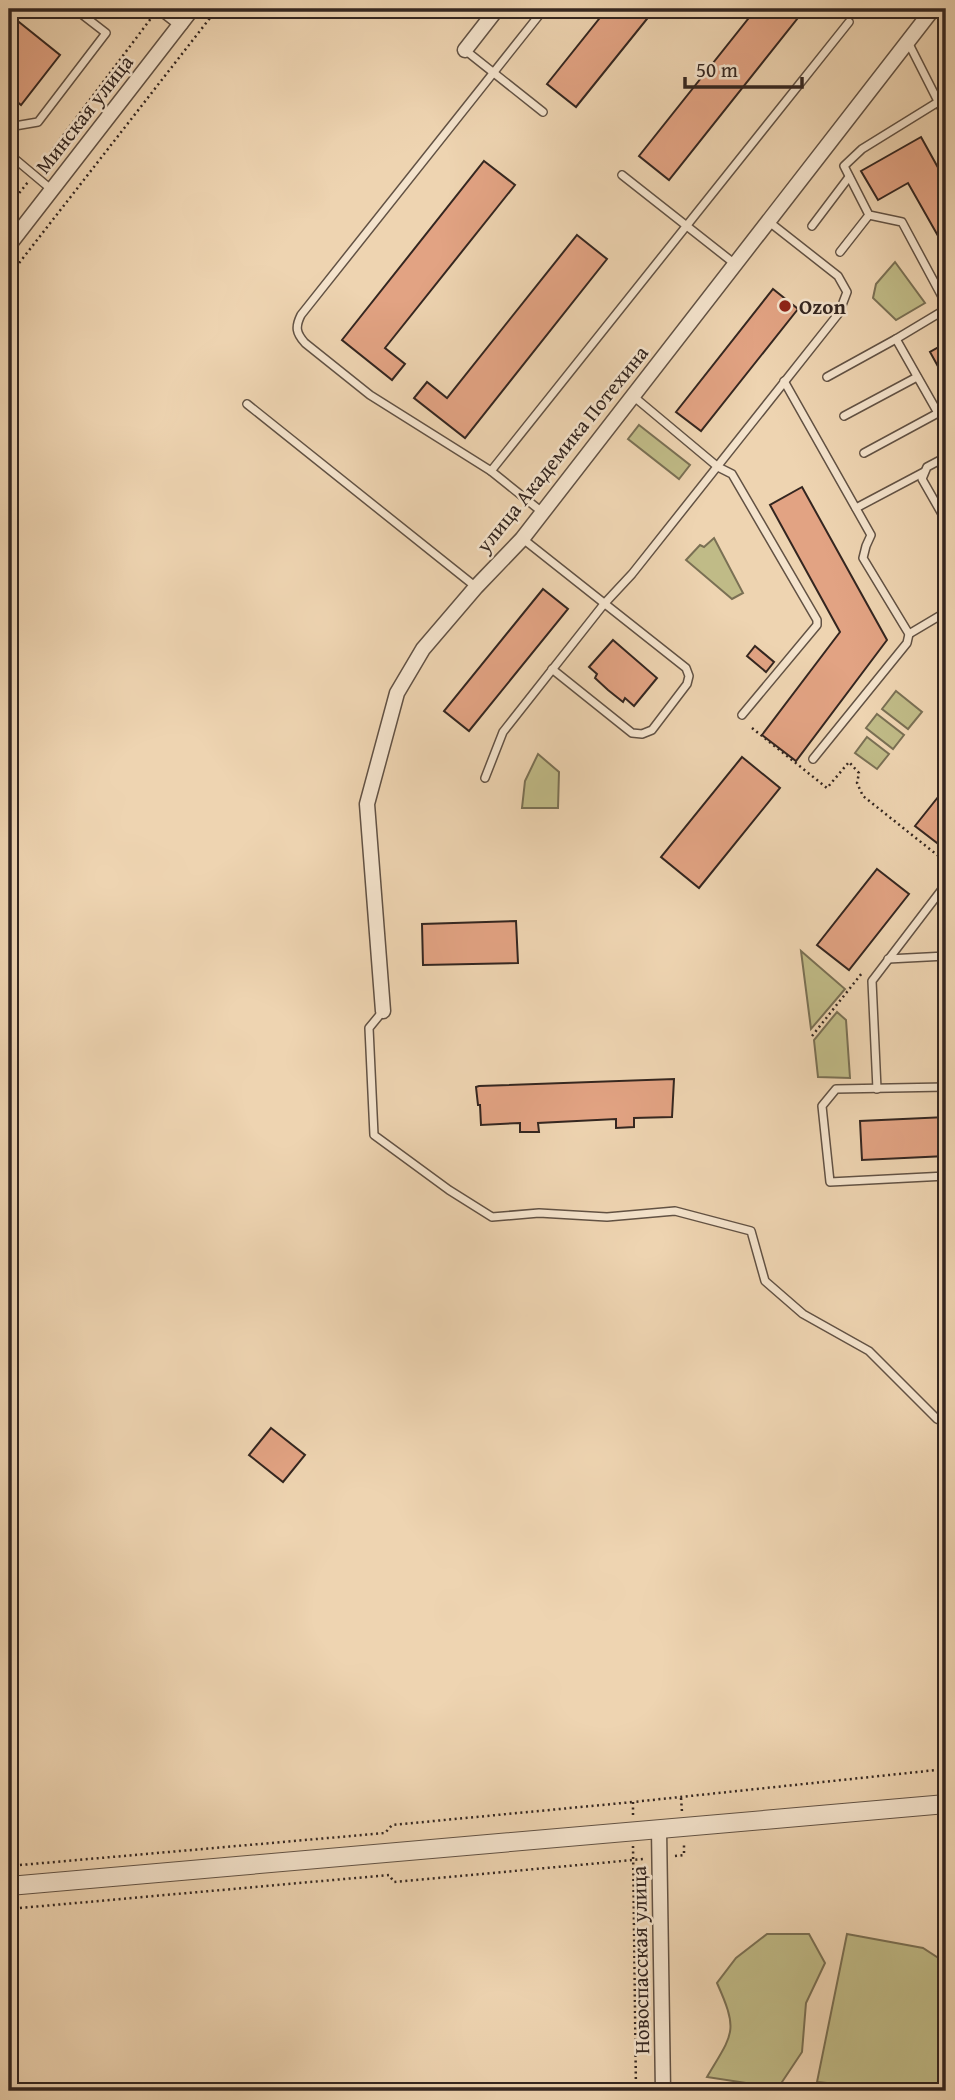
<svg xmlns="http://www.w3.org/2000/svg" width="955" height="2100" viewBox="0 0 955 2100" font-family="'Gentium Book Plus',serif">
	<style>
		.green { fill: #c0bb87; stroke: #7a7054; stroke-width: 2 }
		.building { fill: #e2a383; stroke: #342620; stroke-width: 2 }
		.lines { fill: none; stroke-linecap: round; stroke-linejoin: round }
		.service-casing { stroke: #625244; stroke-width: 10 }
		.minor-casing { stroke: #625244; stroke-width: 17 }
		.tertiary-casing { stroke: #625244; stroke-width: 20 }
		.path { stroke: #342620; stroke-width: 2.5; stroke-dasharray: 2 3.5; stroke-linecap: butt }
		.service { stroke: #f4e3cc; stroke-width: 7 }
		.minor { stroke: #f4e3cc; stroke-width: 14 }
		.tertiary { stroke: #f4e3cc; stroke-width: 18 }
		.poi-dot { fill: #8f2418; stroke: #f4e3cc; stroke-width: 2.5 }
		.labels { text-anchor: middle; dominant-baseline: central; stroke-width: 5; stroke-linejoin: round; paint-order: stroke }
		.street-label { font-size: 21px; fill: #342620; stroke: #f4e3cc }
		.poi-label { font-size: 21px; font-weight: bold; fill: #342620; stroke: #f4e3cc; text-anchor: start }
	</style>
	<rect width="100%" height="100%" fill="#eed4b1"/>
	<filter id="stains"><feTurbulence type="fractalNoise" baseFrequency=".00286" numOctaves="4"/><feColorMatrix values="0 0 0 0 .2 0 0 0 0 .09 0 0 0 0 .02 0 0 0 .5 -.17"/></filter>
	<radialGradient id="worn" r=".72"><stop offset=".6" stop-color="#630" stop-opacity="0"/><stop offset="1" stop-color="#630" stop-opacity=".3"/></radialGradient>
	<!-- green -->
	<g class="green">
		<path d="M895 262 925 303 896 320 873 298 876 284Z"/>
		<path d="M639 425 690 465 679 479 628 439Z"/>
		<path d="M714 538 743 593 732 599 686 560 700 545 704 547Z"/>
		<path d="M896 691 922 712 908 729 882 709Z"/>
		<path d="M877 714 904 735 893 749 866 728Z"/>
		<path d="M867 737 889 754 877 769 855 753Z"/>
		<path d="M538 754 559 772 558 808H522L525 781Z"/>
		<path d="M801 951 845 989 811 1029Z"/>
		<path d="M837 1012 846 1020 850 1078 818 1077 814 1040Z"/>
		<path d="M767 1934H809L825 1963 806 2003 802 2052 778 2088 707 2077C733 2033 739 2032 717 1983L736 1958Z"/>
		<path d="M847 1934 923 1948 946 1963V2091H906L817 2082Z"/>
	</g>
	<!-- building -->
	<g class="building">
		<path d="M607 9H655L576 107 547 84Z"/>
		<path d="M756 9H805L669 180 639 156Z"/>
		<path d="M9 14 60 55 21 105 9 95Z"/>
		<path d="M921 137 946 182V250L908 183 878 200 861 171Z"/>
		<path d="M484 161 515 185 385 348 405 364 392 380 342 340Z"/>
		<path d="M577 235 607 259 465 438 414 398 427 382 447 398Z"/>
		<path d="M773 289 798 309 701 431 676 412Z"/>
		<path d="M946 343V381L930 352Z"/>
		<path d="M802 487 887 640 796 761 762 735 840 632 770 505Z"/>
		<path d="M543 589 568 609 469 731 444 711Z"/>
		<path d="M613 640 657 678 634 706 625 698 623 702 608 690 595 678 597 674 589 667Z"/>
		<path d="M755 646 774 662 766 672 747 656Z"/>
		<path d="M742 757 780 788 699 888 661 857Z"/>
		<path d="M946 787V839L941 846 915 826Z"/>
		<path d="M877 869 909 894 849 970 817 945Z"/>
		<path d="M516 921 518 963 423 965 422 924Z"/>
		<path d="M674 1079 672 1117 634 1118V1127L616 1128V1119L538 1123 539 1132H520V1123L481 1125 480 1105H478L476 1087 479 1086Z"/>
		<path d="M946 1117V1156L862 1160 860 1121Z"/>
		<path d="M271 1428 305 1455 283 1482 249 1455Z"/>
	</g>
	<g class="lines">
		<!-- service casing -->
		<g class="service-casing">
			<g id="service">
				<path d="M908 42 946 117"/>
				<path d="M465 50 543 112"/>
				<path d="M938 102 862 149 844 166 869 215 902 222 946 304"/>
				<path d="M9 127 38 122 106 33 75 9"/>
				<path d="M9 154 52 190"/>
				<path d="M622 175 735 264"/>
				<path d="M812 226 849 177"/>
				<path d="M840 252 869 215"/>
				<path d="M946 309 896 339 938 413 946 408"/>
				<path d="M827 377 896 339"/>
				<path d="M784 381 871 535 866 546 863 558 909 634 907 643 813 759"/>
				<path d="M633 396 718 467 732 474 817 620V625L742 715"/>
				<path d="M247 404 476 587"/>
				<path d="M844 416 917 377"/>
				<path d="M864 453 938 413"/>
				<path d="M946 457 927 467 922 479 946 521"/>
				<path d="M491 471 849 22"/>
				<path d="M856 508 924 472"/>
				<path d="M542 512 491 471 370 395 305 343C296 333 295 327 301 315L544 9"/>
				<path d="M523 539 686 668 689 676 687 684 652 730 642 734 632 733 552 669"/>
				<path d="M909 634 946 612"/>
				<path d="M485 778 503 732 604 604 632 574 839 313 847 292 838 276 768 221"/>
				<path d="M888 959 946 956"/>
				<path d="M383 1011 369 1028 374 1135 449 1190 492 1217 539 1213 607 1217 675 1211 751 1231 765 1281 803 1314 869 1351 937 1419 946 1423"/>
				<path d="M946 1087 836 1089 822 1106 830 1182 946 1176"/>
				<path d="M877 1089 872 981 946 884"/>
			</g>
		</g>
		<!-- minor casing -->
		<g class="minor-casing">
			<g id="minor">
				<path d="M163 9 181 23"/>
				<path d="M465 50 497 9"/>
				<path d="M9 245 192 9"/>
				<path d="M383 1011 367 804 397 693 423 649 476 587 522 539 933 9"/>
				<path d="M659 1829 663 2091"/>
			</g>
		</g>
		<!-- tertiary casing -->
		<g class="tertiary-casing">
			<path id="tertiary" d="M9 1886 946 1804"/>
		</g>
		<!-- path -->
		<g class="path">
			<path d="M40 166 152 17"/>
			<path d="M9 206 28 182"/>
			<path d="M9 276 217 9"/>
			<path d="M752 728 827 788 849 762 859 773 857 783 863 796 946 862"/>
			<path d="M940 874 946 866"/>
			<path d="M940 944 946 936"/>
			<path d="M812 1036 862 973"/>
			<path d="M681 1798 682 1812"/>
			<path d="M633 1815V1802L946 1769"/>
			<path d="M633 1846 636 2091"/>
			<path d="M675 1856 684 1855V1843"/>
			<path d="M9 1866 385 1833 392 1825 633 1802"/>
			<path d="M9 1909 389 1875 394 1882 644 1859"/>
		</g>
		<!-- service -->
		<use href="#service" class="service"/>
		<!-- minor -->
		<use href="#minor" class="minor"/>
		<!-- tertiary -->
		<use href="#tertiary" class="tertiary"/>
	</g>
	<!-- markers -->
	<circle class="poi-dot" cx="785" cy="306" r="7"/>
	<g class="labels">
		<!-- street labels -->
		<g class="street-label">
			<text transform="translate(84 114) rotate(-52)">Минская улица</text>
			<text transform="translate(562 449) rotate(-51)">улица Академика Потехина</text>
			<text transform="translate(640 1960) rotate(-91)">Новоспасская улица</text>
		</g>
		<!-- poi labels -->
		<g class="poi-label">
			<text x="799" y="306">Ozon</text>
		</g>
	</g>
	<!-- margin -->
	<rect width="955" height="2100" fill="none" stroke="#eed4b1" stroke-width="35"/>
	<rect x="10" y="10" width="934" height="2079" fill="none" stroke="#342620" stroke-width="3.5"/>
	<rect x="18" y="18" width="920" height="2065" fill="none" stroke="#342620" stroke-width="2"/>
	<!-- scale -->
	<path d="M685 77v10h117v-10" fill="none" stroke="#342620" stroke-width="3.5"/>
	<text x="696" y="77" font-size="21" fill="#342620" stroke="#f4e3cc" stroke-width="5" paint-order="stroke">50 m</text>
	<rect width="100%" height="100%" filter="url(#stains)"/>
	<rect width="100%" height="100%" fill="url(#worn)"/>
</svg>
